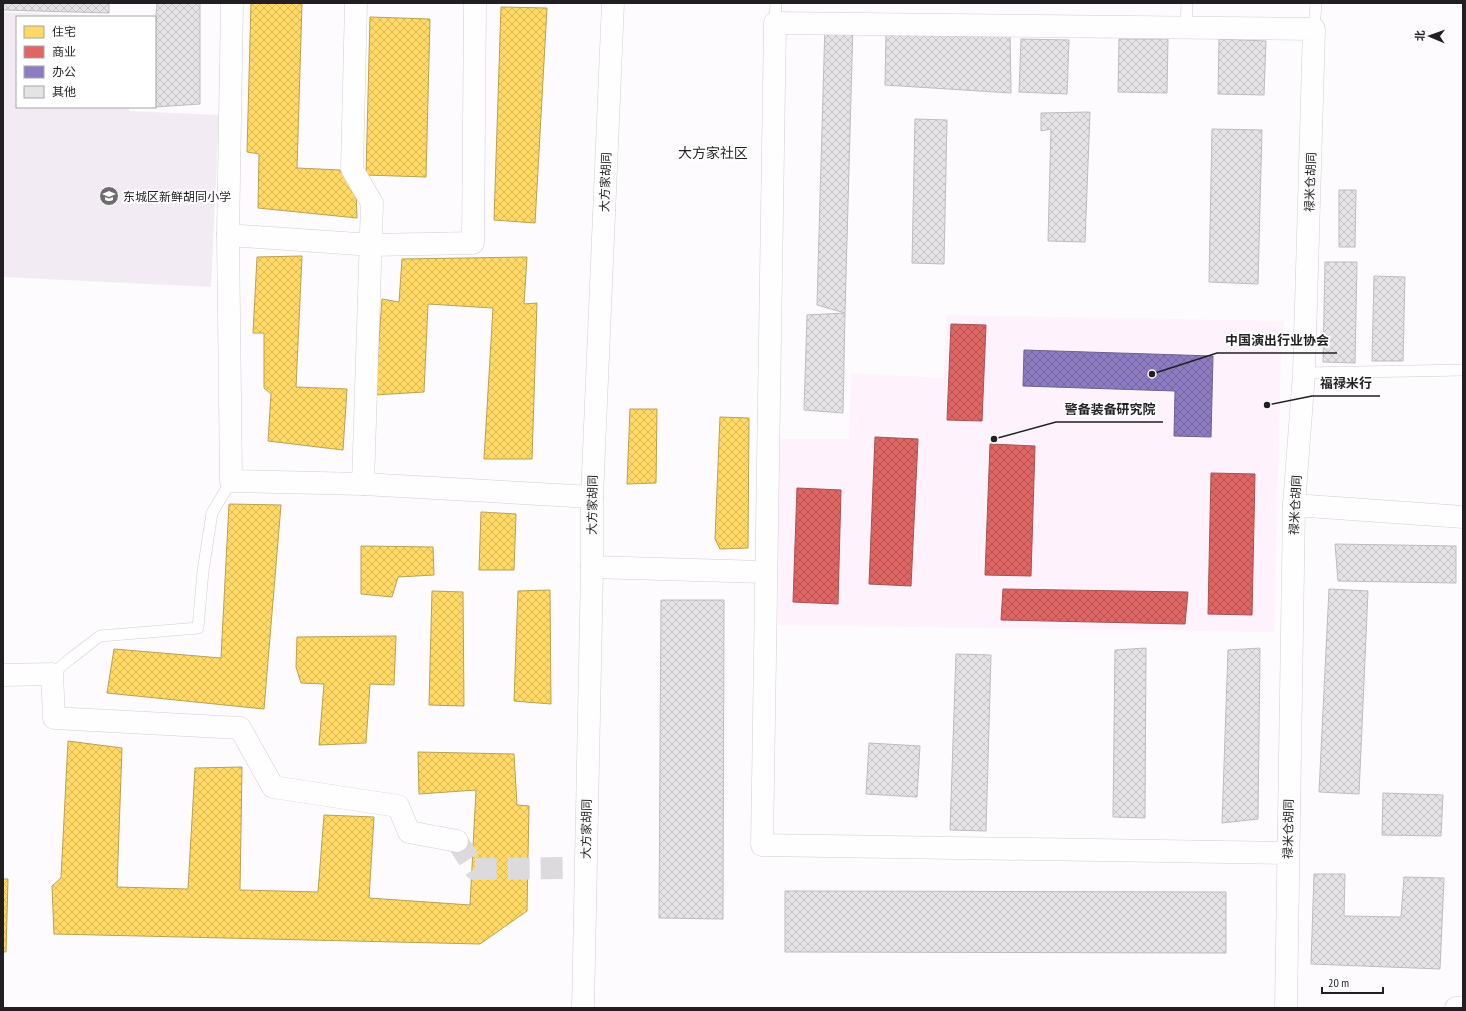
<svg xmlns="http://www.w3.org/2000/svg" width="1466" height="1011" viewBox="0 0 1466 1011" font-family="'PT Sans Narrow','Noto Sans SC',sans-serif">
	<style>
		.commercial { fill: #fef2fc }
		.built { fill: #f2ebf3 }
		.homes { fill: url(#homes-cross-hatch); stroke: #bca151 }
		.shops { fill: url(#shops-cross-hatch); stroke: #a75151 }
		.offices { fill: url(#offices-cross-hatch); stroke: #6d6092 }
		.building { fill: url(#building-cross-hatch); stroke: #bebcbe }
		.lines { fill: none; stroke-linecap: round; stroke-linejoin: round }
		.street-tunnel { stroke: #dcdadd; stroke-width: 22; stroke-dasharray: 22 11; stroke-linecap: butt }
		.lane-casing { stroke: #d0ced0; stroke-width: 12 }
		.street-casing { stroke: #d0ced0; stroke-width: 23 }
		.secondary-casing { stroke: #d0ced0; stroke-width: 23 }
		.lane { stroke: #fffeff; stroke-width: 11 }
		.street { stroke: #fffeff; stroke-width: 22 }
		.secondary { stroke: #fffeff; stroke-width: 22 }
		.labels { text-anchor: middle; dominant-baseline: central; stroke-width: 4; stroke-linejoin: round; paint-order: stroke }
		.street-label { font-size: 12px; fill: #211f21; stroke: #fff }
		.poi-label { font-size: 12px; fill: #211f21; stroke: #fff; text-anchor: start }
		.quarter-label { font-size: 14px; fill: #211f21; stroke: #fff }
		.leader { fill: none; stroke: #211f21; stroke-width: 1.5 }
		.callout-dot { fill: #211f21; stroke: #fff; stroke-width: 1.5 }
		.callout-label { font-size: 13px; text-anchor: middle; font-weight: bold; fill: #211f21; stroke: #fff; stroke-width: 4; stroke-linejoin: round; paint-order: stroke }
	</style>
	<defs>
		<pattern id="homes-cross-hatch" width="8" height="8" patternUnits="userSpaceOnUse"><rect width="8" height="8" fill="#ffd966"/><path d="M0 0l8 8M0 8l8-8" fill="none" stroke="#daba58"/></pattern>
		<pattern id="shops-cross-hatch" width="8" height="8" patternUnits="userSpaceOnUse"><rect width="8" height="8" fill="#e06666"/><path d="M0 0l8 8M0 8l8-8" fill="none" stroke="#b55354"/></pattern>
		<pattern id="offices-cross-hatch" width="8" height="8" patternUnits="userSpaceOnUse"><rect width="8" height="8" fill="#8e7cc3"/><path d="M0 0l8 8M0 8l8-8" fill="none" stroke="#74659e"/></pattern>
		<pattern id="building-cross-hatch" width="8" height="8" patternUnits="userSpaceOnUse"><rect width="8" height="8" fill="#e6e3e6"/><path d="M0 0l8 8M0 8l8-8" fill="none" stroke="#c5c2c5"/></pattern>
	</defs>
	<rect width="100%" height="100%" fill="#fdfbfe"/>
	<!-- commercial -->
	<path class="commercial" d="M946 315 1284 321 1281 355 1274 632 778 625 779 439H849L851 373 944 378Z"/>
	<!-- built -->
	<path class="built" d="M3 12 110 17H17V107H129V111L219 115 211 287 3 277Z"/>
	<!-- homes -->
	<g class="homes">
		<path d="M251 3H302L297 168 340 170 356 191 357 218 258 208 259 154 247 152Z"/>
		<path d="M501 7 547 8 535 223 494 220Z"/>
		<path d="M370 17 430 19 426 177 366 175Z"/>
		<path d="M302 256 296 387 347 389 343 450 268 441 271 394 264 388V333H253L257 257Z"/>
		<path d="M527 257 524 304 537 303 532 459H484L493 308 428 304 424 392 375 395 382 299 399 302 402 259Z"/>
		<path d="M630 409H657L656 483 627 484Z"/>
		<path d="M720 417 749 418 748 548 720 549 715 539Z"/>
		<path d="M229 504 281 505 264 709 107 693 114 649 221 658Z"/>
		<path d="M481 512 516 514 514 570H479Z"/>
		<path d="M361 546 433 547 434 575 398 577 392 597 361 594Z"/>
		<path d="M550 590 551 704 514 701 518 591Z"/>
		<path d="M432 591 463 592 464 706 429 705Z"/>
		<path d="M396 636 394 685 370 684 366 743 319 745 324 684 301 683 296 667 297 637Z"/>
		<path d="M68 741 122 748 117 887 188 889 195 768 242 767 240 890 318 892 324 815 374 817 369 898 470 905 476 790 419 794 418 752 514 754 517 805 529 806 527 911 480 944 54 934 52 886 61 878Z"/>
		<path d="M3 879H8L6 952H3Z"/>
	</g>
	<!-- shops -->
	<g class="shops">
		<path d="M951 324 986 325 982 421 947 420Z"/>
		<path d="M875 437 918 439 911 586 869 584Z"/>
		<path d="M990 444 1035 446 1031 576 985 575Z"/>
		<path d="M1211 473 1255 474 1252 615 1208 614Z"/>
		<path d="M797 488 841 490 838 604 793 602Z"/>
		<path d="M1003 589 1188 592 1185 624 1001 620Z"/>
	</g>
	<!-- offices -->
	<path class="offices" d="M1024 350 1213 356 1211 437 1174 436 1175 391 1023 386Z"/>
	<!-- building -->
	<g class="building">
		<path d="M3 3H109V13L3 10Z"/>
		<path d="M157 3H200V104L155 107V32Z"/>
		<path d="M825 23 853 24 845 313 817 305Z"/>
		<path d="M1010 30 1011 93 885 85 886 31Z"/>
		<path d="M1021 39 1069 40 1067 94 1019 92Z"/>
		<path d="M1119 39H1168L1167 93 1118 92Z"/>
		<path d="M1219 39 1266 41 1264 95 1218 94Z"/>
		<path d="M1090 112 1085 242 1048 241 1051 129 1041 131V113Z"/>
		<path d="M915 119 947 120 944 264 912 263Z"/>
		<path d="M1212 129 1262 130 1258 284 1209 282Z"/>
		<path d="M1339 190H1356L1355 247H1339Z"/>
		<path d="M1325 262H1357L1355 363 1323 362Z"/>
		<path d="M1374 276 1405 277 1403 361H1372Z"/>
		<path d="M845 313 843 413 804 410 807 315Z"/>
		<path d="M1335 544 1456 546V583L1338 581Z"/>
		<path d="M1329 589 1368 591 1359 794 1319 792Z"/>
		<path d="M661 600H724L723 919 659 918Z"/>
		<path d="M1146 648 1145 818 1113 817 1115 650Z"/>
		<path d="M1260 648 1258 819 1222 823 1228 650Z"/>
		<path d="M956 654 991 655 986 831 950 830Z"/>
		<path d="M869 743 920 746 917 797 866 794Z"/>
		<path d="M1383 793 1443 795 1441 836 1382 835Z"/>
		<path d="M1314 874H1345L1344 916 1401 917 1404 877 1444 878 1440 969 1311 964Z"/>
		<path d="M785 891 1226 892V953L785 952Z"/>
	</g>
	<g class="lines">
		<!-- street-tunnel -->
		<path class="street-tunnel" d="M457 841 475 869 566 868"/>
		<!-- lane casing -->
		<g class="lane-casing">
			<g id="lane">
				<path d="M775 23 776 3"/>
				<path d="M1186 28 1187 3"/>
				<path d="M1314 29 1316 3"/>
				<path d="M1304 373 1463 370"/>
				<path d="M52 674 70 659 100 636 198 628 203 571 212 513 231 481"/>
			</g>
		</g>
		<!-- street casing -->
		<g class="street-casing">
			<g id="street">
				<path d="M232 3 228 235 231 481 363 484 592 497"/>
				<path d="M356 3 352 169 372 203 363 484"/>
				<path d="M228 235 372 245 473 243 475 3"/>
				<path d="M1294 505 1463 517"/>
				<path d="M592 567 766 572"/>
				<path d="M3 675 52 674 54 718 240 728 273 787 398 806 409 832 457 841"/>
				<path d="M583 1008 592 567V497L613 3"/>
				<path d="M1286 1008 1294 505 1304 373 1314 29 775 23 762 845 1288 853"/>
			</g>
		</g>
		<!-- secondary casing -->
		<g class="secondary-casing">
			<path id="secondary" d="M1456 1008H1463"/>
		</g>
		<!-- lane -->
		<use href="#lane" class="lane"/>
		<!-- street -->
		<use href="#street" class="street"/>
		<!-- secondary -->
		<use href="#secondary" class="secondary"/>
	</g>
	<!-- icons -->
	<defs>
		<g id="school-disc" transform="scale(1)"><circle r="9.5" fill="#6e6c6e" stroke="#fff"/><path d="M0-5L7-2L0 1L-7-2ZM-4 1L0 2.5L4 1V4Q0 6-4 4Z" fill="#fff"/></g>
	</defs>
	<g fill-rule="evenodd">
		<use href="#school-disc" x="109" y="196"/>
	</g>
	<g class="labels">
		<!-- street labels -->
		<g class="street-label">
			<text transform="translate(605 182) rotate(-88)">大方家胡同</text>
			<text transform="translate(1310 182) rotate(-88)">禄米仓胡同</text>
			<text transform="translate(592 505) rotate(-89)">大方家胡同</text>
			<text transform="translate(1295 505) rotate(-87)">禄米仓胡同</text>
			<text transform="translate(586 829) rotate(-89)">大方家胡同</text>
			<text transform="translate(1288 829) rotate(-89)">禄米仓胡同</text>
		</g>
		<!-- poi labels -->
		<g class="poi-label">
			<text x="123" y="196">东城区新鲜胡同小学</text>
		</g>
		<!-- quarter labels -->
		<g class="quarter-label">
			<text x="713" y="153">大方家社区</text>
		</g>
	</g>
	<!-- callouts -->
	<path class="leader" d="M1152 374L1217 353H1337M1267 405L1312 396H1380M994 439L1056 422H1163"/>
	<g class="callout-dot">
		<circle cx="1152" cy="374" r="4"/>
		<circle cx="1267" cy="405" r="4"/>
		<circle cx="994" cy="439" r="4"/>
	</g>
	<g class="callout-label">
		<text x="1277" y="345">中国演出行业协会</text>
		<text x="1346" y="388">福禄米行</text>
		<text x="1110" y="414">警备装备研究院</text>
	</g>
	<!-- border -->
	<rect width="1466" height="1011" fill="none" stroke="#211f21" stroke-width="8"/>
	<!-- legend -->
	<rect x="16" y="16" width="140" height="92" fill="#ffffff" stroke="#a6a5a6"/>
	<rect x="24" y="26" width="20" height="12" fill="#ffd966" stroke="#a6a5a6"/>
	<text x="52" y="36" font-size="12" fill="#211f21">住宅</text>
	<rect x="24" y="46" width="20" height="12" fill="#e06666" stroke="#a6a5a6"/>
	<text x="52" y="56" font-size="12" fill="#211f21">商业</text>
	<rect x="24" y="66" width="20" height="12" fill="#8e7cc3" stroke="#a6a5a6"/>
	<text x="52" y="76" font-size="12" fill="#211f21">办公</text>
	<rect x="24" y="86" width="20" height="12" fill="#e6e3e6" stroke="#a6a5a6"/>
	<text x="52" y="96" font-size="12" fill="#211f21">其他</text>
	<!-- north arrow -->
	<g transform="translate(1430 36) rotate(272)" stroke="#ffffff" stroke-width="3" paint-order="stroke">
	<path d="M0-3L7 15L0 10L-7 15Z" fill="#211f21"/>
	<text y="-6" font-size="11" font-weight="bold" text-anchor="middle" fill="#211f21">北</text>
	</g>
	<!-- scale -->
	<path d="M1322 987v6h61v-6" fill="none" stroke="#211f21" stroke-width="2"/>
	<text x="1328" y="987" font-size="12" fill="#211f21" stroke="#ffffff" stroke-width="3" paint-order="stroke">20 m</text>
</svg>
